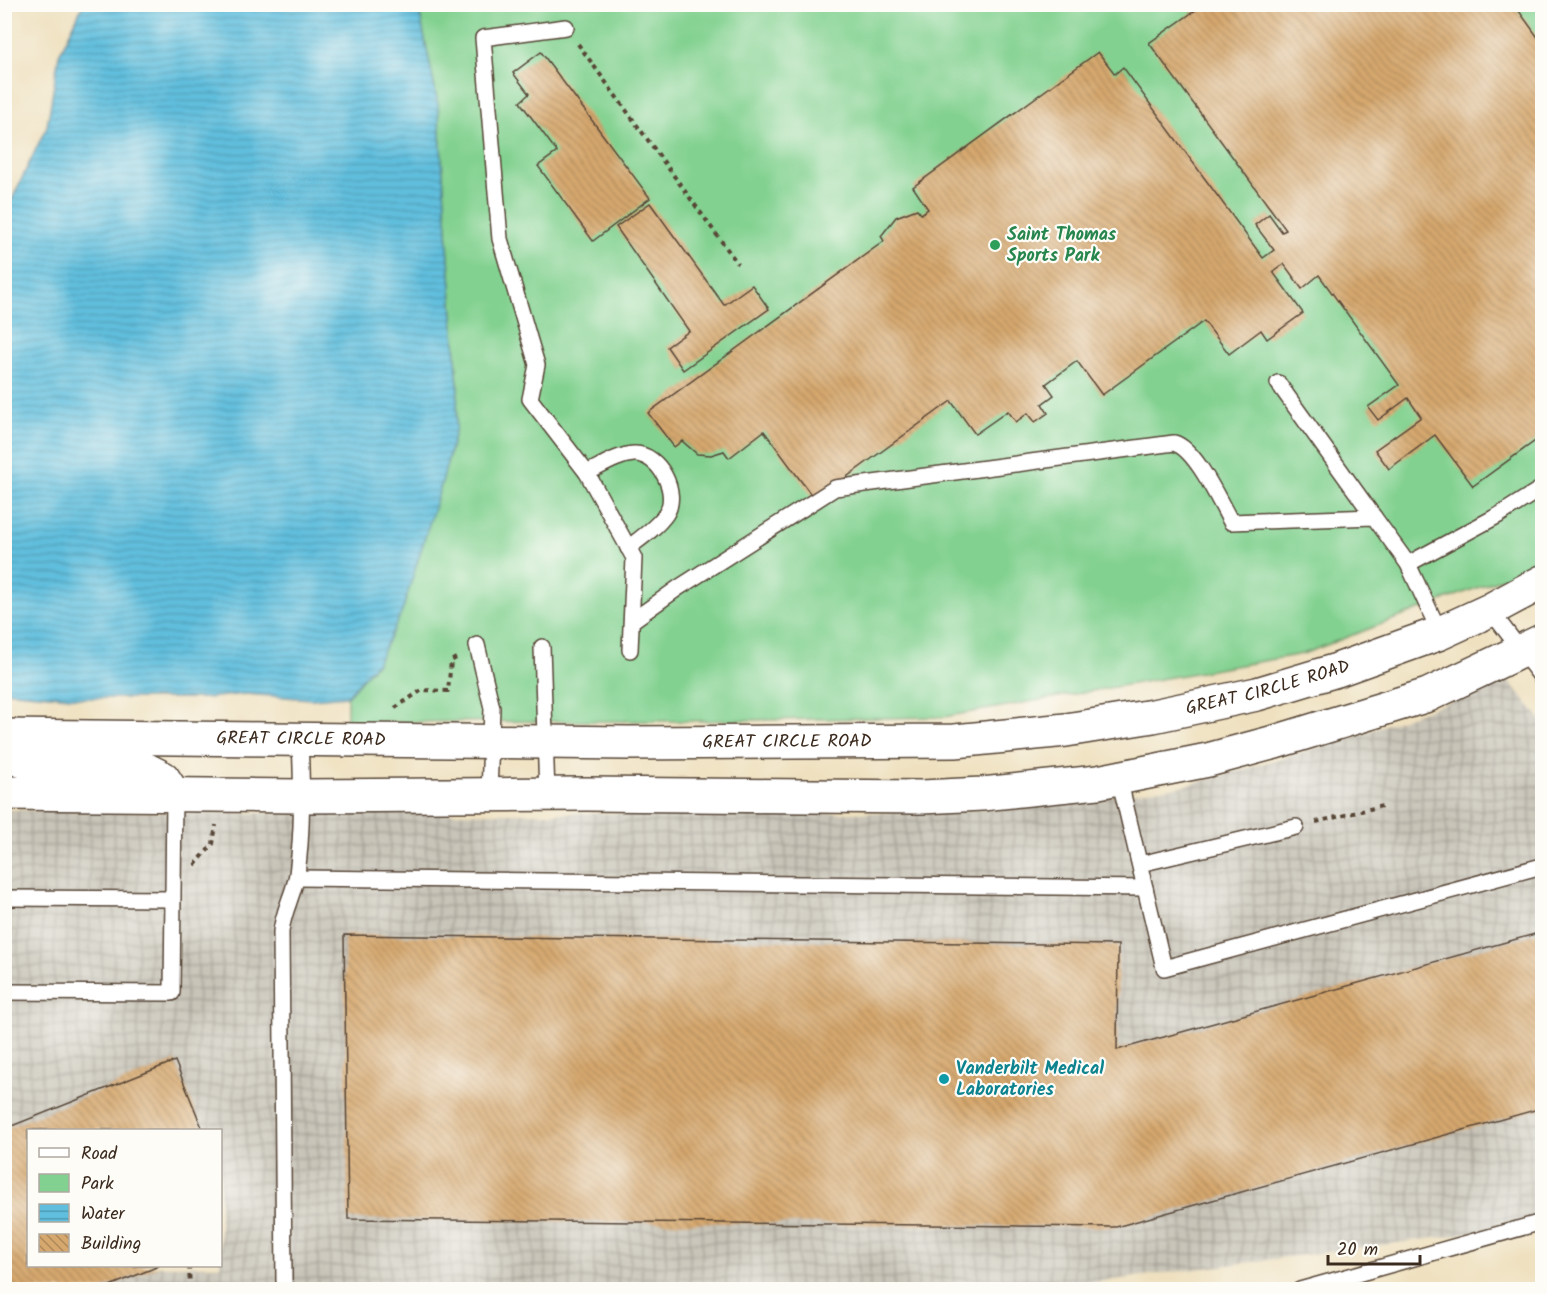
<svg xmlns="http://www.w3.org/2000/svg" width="1547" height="1294" viewBox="0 0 1547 1294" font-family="Kalam,sans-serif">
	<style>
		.industrial { fill: url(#industrial-grid); fill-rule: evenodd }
		.park { fill: #82d190; stroke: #5e7e57; stroke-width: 1.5 }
		.water { fill: url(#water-rules); stroke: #4e747e; stroke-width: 1.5 }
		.building { fill: url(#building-back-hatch) }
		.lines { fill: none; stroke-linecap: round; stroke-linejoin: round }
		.service-casing { stroke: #564536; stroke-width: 18 }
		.tertiary-casing { stroke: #564536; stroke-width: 36 }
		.path { stroke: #564536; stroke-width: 4; stroke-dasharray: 4.5 4.5; stroke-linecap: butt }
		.service { stroke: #fff; stroke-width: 15 }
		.tertiary { stroke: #fff; stroke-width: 33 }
		.leisure-dot { fill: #2e9e5b; stroke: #fdfcf7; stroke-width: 2 }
		.culture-dot { fill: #0f9aa8; stroke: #fdfcf7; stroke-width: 2 }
		.labels { text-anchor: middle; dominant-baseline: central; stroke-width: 4.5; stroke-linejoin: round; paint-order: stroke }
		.leisure-label { font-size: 18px; font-weight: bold; fill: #27864d; stroke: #fdfcf7; text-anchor: start }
		.street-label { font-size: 18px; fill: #3b2a1e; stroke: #fdfcf7 }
		.culture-label { font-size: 18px; font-weight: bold; fill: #0d838f; stroke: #fdfcf7; text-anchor: start }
	</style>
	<defs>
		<pattern id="industrial-grid" width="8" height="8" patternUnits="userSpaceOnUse" patternTransform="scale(1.5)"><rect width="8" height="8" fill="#c8c4b8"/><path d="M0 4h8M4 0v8" fill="none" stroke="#a49f95"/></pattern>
		<pattern id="water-rules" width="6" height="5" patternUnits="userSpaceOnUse" patternTransform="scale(1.5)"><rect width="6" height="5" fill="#60bfde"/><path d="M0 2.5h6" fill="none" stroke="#509bb3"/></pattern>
		<pattern id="building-back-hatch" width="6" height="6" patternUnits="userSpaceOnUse" patternTransform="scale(1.5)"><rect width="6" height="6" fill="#d6a86e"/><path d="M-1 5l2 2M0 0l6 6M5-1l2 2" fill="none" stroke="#af895a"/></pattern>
	</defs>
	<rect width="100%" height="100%" fill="#fdfcf7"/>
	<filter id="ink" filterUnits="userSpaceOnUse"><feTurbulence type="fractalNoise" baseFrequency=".0167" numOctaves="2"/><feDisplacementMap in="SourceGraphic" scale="12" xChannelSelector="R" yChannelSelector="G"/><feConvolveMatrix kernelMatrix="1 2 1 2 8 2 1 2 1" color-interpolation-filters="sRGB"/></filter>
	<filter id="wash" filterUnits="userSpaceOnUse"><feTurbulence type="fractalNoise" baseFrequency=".008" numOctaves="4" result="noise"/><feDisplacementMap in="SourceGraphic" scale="24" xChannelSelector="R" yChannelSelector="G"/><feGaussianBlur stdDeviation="1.35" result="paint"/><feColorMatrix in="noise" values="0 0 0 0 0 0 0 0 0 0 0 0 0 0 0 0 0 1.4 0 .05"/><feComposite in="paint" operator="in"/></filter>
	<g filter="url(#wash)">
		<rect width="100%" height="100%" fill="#efe1c0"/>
		<!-- industrial -->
		<path class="industrial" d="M1508 680 1542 721V1224L1035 1290H5V810L246 813H854L1012 809 1184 786 1345 740ZM28 1130H220V1266H28Z"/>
		<!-- park -->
		<path class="park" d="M418 5H1542V555L1521 571 1303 654 944 717 691 721 347 722V696L378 661 443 479 456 427 458 386 438 104Z"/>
		<!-- water -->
		<path class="water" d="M83 5H418L438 104 458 386 456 428 443 479 402 612 378 661 347 696 311 699 245 694 206 698H82L5 691V214L47 126 59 55Z"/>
		<g id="blocks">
			<!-- building -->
			<g class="building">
				<path d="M1198 4H1514L1542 43V436L1473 486 1435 435 1389 469 1375 450 1421 417 1408 398 1378 420 1368 407 1399 385 1319 275 1302 289 1284 264 1273 272 1303 313 1267 339 1261 330 1229 354 1204 321 1102 395 1077 361 1046 384 1054 395 1042 404 1048 413 1035 422 1028 413 1016 422 1008 411 975 434 951 401 815 500 764 431 729 458 724 451 711 455 697 454 682 441 674 447 648 413 884 241 881 236 896 217 917 209 921 214 928 209 913 187 1098 52 1115 74 1123 67 1263 258 1274 250 1255 225 1269 214 1282 232 1286 230 1149 43 1200 7Z"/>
				<path d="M541 52 650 198 593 241 538 166 557 152 520 102 529 94 513 73Z"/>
				<path d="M650 203 724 305 752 285 769 309 683 370 667 347 689 331 616 227Z"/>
				<path d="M1542 932V1108L1116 1227 348 1219 344 935 1118 945 1117 1050Z"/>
				<path d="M175 1061 203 1130H28V1266H159L100 1290H4V1129Z"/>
			</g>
		</g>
	</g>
	<g filter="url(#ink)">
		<use href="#blocks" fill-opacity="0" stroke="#564536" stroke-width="1.5"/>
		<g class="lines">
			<!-- service casing -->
			<g class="service-casing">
				<g id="service">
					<path d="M566 27 483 38 500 239 537 365 530 399 587 473 634 558 630 650"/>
					<path d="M1278 383 1374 517"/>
					<path d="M587 473C601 466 618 455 634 454 659 453 680 493 666 514 657 527 641 538 628 548"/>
					<path d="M1408 564 1499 515 1542 488"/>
					<path d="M1490 610 1542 678"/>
					<path d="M632 621 678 588 835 488 1174 443C1196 449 1219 501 1231 522L1374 517 1408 564 1440 633"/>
					<path d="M477 645 492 708 489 795"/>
					<path d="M542 647 547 794"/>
					<path d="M1140 864 1296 827"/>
					<path d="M297 878 1145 888 1119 778"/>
					<path d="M1145 888 1164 968 1542 866"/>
					<path d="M4 898 172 899"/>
					<path d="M4 992 172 993 174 795"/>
					<path d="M286 1290 284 1281 281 932C283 911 294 894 297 874 303 829 302 786 300 740"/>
					<path d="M1300 1290 1542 1222"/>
				</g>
			</g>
			<!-- tertiary casing -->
			<g class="tertiary-casing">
				<g id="tertiary">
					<path id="s1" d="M4 736 628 743 955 741 1066 730 1153 716 1257 694 1337 670 1440 633 1490 610 1542 582"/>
					<path d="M4 754 26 762 137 765 163 778 174 795"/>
					<path d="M4 793 302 796 587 794 922 797 982 794 1098 782 1208 760 1275 742 1428 695 1542 641"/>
				</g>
			</g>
			<!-- path -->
			<g class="path">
				<path d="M578 44 738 264"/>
				<path d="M395 708 422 690 448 691 451 661 456 658"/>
				<path d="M1316 822 1382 806"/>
				<path d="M195 865 213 844 216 825"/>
				<path d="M189 1266 190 1290"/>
			</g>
			<!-- service -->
			<use href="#service" class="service"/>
			<!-- tertiary -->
			<use href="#tertiary" class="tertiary"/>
		</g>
	</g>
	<!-- markers -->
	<circle class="leisure-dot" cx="995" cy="245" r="6"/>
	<circle class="culture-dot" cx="944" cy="1079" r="6"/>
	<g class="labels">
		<!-- leisure labels -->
		<g class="leisure-label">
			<text x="1007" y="235">Saint Thomas<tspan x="1007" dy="21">Sports Park</tspan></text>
		</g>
		<!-- street labels -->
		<g class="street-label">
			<text stroke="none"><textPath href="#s1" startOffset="1269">GREAT CIRCLE ROAD</textPath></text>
			<text stroke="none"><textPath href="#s1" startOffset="297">GREAT CIRCLE ROAD</textPath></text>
			<text stroke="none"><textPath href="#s1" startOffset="783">GREAT CIRCLE ROAD</textPath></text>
		</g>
		<!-- culture labels -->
		<g class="culture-label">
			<text x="956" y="1069">Vanderbilt Medical<tspan x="956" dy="21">Laboratories</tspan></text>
		</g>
	</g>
	<!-- margin -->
	<rect width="1547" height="1294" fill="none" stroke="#fdfcf7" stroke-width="24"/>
	<!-- legend -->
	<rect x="27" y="1129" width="195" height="138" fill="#fdfcf7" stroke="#afa8a0" stroke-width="1.5"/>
	<rect x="39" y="1148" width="30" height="9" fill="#ffffff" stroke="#afa8a0" stroke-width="1.5"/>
	<text x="81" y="1159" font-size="18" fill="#3b2a1e">Road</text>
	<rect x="39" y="1174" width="30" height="18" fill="#82d190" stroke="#afa8a0" stroke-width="1.5"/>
	<text x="81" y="1189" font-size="18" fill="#3b2a1e">Park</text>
	<rect x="39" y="1204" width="30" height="18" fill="url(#water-rules)" stroke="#afa8a0" stroke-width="1.5"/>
	<text x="81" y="1219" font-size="18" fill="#3b2a1e">Water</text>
	<rect x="39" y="1234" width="30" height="18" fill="url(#building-back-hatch)" stroke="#afa8a0" stroke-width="1.5"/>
	<text x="81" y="1249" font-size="18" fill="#3b2a1e">Building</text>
	<!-- scale -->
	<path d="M1328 1255v9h92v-9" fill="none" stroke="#3b2a1e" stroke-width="3"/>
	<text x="1337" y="1255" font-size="18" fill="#3b2a1e" stroke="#fdfcf7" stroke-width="4.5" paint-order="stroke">20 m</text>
</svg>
